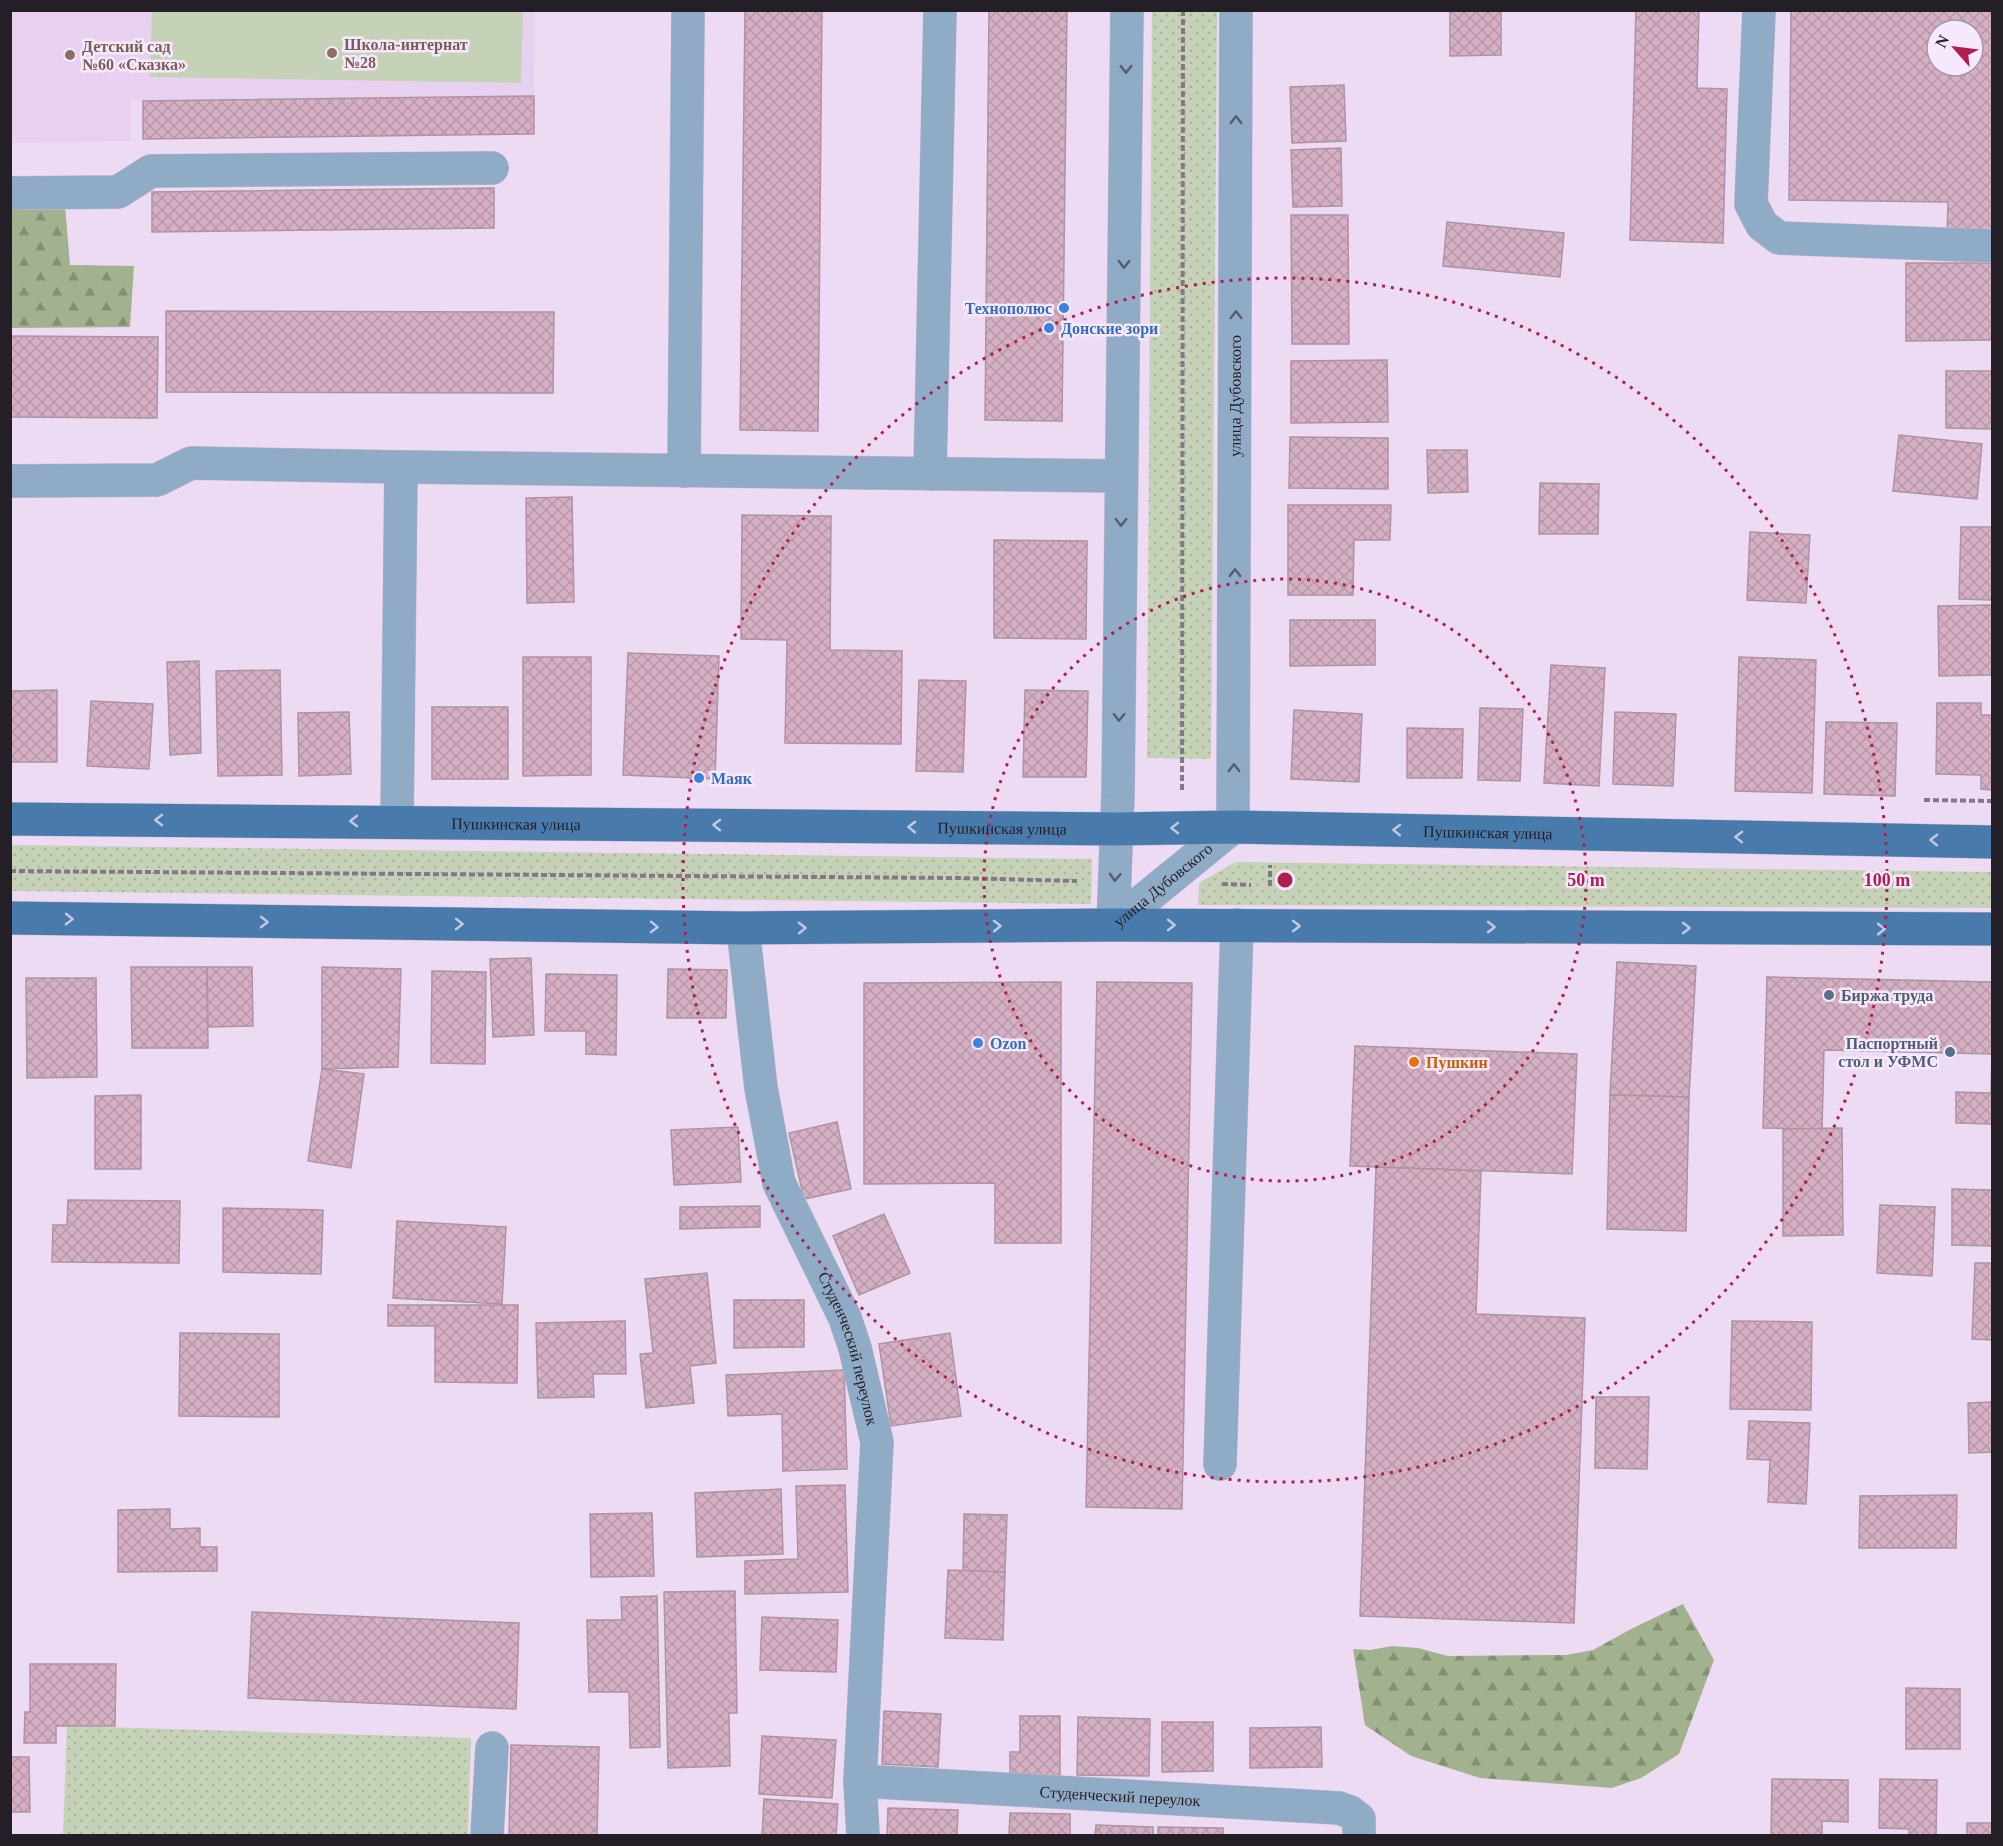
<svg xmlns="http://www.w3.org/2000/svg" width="2003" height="1846" viewBox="0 0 2003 1846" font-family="Georgia,serif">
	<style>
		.built { fill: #e8d1f0 }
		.grass { fill: url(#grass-dots) }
		.forest { fill: url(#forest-firs) }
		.garden { fill: #c6d2b7 }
		.building { fill: url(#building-cross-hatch); stroke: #ae93a2; stroke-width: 1.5; fill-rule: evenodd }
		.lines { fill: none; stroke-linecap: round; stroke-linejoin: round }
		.minor-casing { stroke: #c8b9ce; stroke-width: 34 }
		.major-casing { stroke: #c8b9ce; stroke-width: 34 }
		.path { stroke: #837888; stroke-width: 4; stroke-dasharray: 6 3; stroke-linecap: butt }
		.minor { stroke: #90abc6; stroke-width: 33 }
		.major { stroke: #487bac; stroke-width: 33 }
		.oneway { stroke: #555d6f }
		.oneway2 { stroke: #c2c8e5 }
		.ring { fill: none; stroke: #af1e50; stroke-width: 3; stroke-dasharray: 3 6 }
		.education-dot { fill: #8d6e63; stroke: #f7e9fd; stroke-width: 2 }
		.shop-dot { fill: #3f7fe0; stroke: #f7e9fd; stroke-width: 2 }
		.service-dot { fill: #5c6f8a; stroke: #f7e9fd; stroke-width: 2 }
		.food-dot { fill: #e8710a; stroke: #f7e9fd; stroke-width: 2 }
		.labels { text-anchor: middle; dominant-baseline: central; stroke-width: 5; stroke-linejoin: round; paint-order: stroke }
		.education-label { font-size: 16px; font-weight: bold; fill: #785e54; stroke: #f7e9fd; text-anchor: start }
		.shop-label { font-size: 16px; font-weight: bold; fill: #366cbe; stroke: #f7e9fd; text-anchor: start }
		.street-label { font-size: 16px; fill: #241e27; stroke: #f7e9fd }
		.service-label { font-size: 16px; font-weight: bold; fill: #4e5e75; stroke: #f7e9fd; text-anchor: start }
		.food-label { font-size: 16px; font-weight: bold; fill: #c56008; stroke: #f7e9fd; text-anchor: start }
		.centre { fill: #af1e50; stroke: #f7e9fd; stroke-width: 3 }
		.ring-label { font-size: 18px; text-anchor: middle; font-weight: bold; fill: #af1e50; stroke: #f7e9fd; stroke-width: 5; stroke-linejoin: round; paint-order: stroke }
	</style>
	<defs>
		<pattern id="grass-dots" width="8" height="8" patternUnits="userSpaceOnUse" patternTransform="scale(1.5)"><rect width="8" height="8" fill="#c6d2b7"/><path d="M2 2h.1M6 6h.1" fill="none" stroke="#aab49d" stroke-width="1.8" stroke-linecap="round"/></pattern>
		<pattern id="forest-firs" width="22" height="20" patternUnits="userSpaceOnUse" patternTransform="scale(1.5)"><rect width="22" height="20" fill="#a2b28f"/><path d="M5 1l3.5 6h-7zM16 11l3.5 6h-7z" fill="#849075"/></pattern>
		<pattern id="building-cross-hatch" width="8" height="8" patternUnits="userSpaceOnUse" patternTransform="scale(1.5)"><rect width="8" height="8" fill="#d5b0c4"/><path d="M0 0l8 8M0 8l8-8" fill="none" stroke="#b797a8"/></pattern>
	</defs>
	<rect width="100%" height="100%" fill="#ecdbf3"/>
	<!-- built -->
	<path class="built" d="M10 11H535L534 96 143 101 131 99V141L11 143Z"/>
	<!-- grass -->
	<g class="grass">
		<path d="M1152 11H1217L1211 759 1147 758Z"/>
		<path d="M11 845 1092 859 1091 904 11 891Z"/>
		<path d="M1236 862 1992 872V908L1198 905 1199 883Z"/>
		<path d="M67 1726 471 1738 468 1835 63 1836Z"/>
	</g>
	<!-- forest -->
	<g class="forest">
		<path d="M10 205H65L70 265 134 266 130 327 11 328Z"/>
		<path d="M1683 1604 1714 1660 1679 1754 1641 1778 1612 1788 1480 1778 1411 1756 1365 1725 1353 1649 1370 1650 1392 1646 1418 1648 1448 1656 1566 1655 1593 1650 1631 1629Z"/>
	</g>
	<!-- garden -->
	<path class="garden" d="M152 11H523L521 83 150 77Z"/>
	<!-- building -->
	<g class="building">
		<path d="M745 10H822L818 431 740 430Z"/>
		<path d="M989 10H1067L1062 421 985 420Z"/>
		<path d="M1450 10H1501V55L1450 56Z"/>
		<path d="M1636 10H1699L1697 88 1727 89 1723 243 1630 240Z"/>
		<path d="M1791 10H1992V236H1947L1948 202 1789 200ZM1937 30H1973V66H1937Z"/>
		<path d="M1344 85 1346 141 1292 143 1290 87Z"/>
		<path d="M534 96V134L143 139V101Z"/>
		<path d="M1341 148 1342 206 1293 207 1291 150Z"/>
		<path d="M494 188V228L152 232V192Z"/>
		<path d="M1291 215H1348L1349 344H1292Z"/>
		<path d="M1447 222 1564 233 1560 277 1443 266Z"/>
		<path d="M1906 263H1992V340L1906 341Z"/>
		<path d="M166 311 554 312 553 393 166 392Z"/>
		<path d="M10 336 158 337 157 418 10 417Z"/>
		<path d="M1387 360 1388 422 1291 423V361Z"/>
		<path d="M1946 371H1992V429L1946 428Z"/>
		<path d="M1899 435 1982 444 1977 499 1893 491Z"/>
		<path d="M1290 437 1388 438V489L1289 488Z"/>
		<path d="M1427 450H1467L1468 492 1428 493Z"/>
		<path d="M1540 483 1599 484 1598 534H1539Z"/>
		<path d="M572 497 574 602 527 603 526 498Z"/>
		<path d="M1288 505H1391L1390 540H1354L1353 595H1288Z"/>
		<path d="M742 515 831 516 830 650 902 651 901 744 785 743 787 640 741 639Z"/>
		<path d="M1961 527H1992V600L1959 599Z"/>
		<path d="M1750 532 1810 535 1806 603 1747 600Z"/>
		<path d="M994 540 1087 541 1086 639 994 638Z"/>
		<path d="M1992 605V675L1939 676 1938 606Z"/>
		<path d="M1290 620H1375V665L1290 666Z"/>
		<path d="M628 653 719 656 715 779 623 775Z"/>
		<path d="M523 657H591V775L523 776Z"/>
		<path d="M1739 657 1816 660 1812 793 1735 791Z"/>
		<path d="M199 661 201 753 170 755 167 662Z"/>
		<path d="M1551 665 1605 668 1599 786 1544 783Z"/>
		<path d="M280 670 282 775 218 776 216 671Z"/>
		<path d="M919 680 966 681 963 772 916 771Z"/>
		<path d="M57 690V762H10V691Z"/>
		<path d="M1025 690 1088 691 1086 777H1023Z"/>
		<path d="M91 701 153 704 149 769 87 766Z"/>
		<path d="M1937 703H1981V715H1992V790L1981 789V775L1936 774Z"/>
		<rect x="432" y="707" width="76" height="72"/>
		<path d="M1480 708 1523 709 1520 781 1478 780Z"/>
		<path d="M1294 710 1362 714 1359 782 1291 779Z"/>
		<path d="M349 712 351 774 299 776 298 713Z"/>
		<path d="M1615 712 1676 714 1673 786 1613 784Z"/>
		<path d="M1826 722 1897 723 1895 796 1824 794Z"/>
		<path d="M1407 728 1463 729 1462 778H1407Z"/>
		<path d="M531 958 534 1035 493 1037 490 959Z"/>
		<path d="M1617 962 1696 966 1689 1097 1610 1095Z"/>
		<path d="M131 967H207L208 1048H132Z"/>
		<path d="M207 967H252L253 1026 208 1027Z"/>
		<path d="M322 967 401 969 398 1067 322 1069Z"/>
		<path d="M668 969 727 970 726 1018H667Z"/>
		<path d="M432 971 486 972 485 1064 431 1063Z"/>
		<path d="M546 974 617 975 616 1055 586 1054V1031H545Z"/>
		<path d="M1767 977 1992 982V1124L1956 1123V1092L1991 1093 1992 1054 1824 1050 1822 1129 1763 1128Z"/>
		<path d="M26 978H96L97 1077 27 1078Z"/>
		<path d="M1061 982V1243H995V1183L864 1184V983Z"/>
		<path d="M1097 982 1192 983 1182 1509 1086 1507Z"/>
		<path d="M1355 1046 1577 1054 1572 1174 1350 1166Z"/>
		<path d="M322 1069 364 1074 351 1168 308 1161Z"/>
		<path d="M141 1095V1169H95V1096Z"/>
		<path d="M1610 1095 1689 1097 1686 1231 1607 1229Z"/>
		<path d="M837 1122 851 1189 804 1199 789 1133Z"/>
		<path d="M738 1127 741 1182 674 1185 671 1130Z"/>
		<path d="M1842 1128 1843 1235 1783 1236V1129Z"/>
		<path d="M1376 1167 1481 1171 1476 1314 1585 1318 1574 1623 1360 1616Z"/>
		<path d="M1952 1189 1992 1190V1246L1952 1245Z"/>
		<path d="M68 1200 180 1201 179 1263 52 1262 53 1225H67Z"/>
		<path d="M1880 1205 1935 1207 1932 1276 1877 1273Z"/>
		<path d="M760 1206V1227L680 1229V1207Z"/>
		<path d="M223 1208 323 1210 321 1274 223 1272Z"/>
		<path d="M884 1214 910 1273 859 1295 833 1236Z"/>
		<path d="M397 1221 506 1227 502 1304 393 1298Z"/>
		<path d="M1975 1263H1992V1340L1972 1339Z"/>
		<path d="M707 1273 716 1363 690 1366 694 1403 646 1408 640 1354 653 1353 645 1279Z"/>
		<path d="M734 1300H804V1347L734 1348Z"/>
		<path d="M388 1305H518L517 1383 435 1382V1326H388Z"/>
		<path d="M625 1321 626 1374H593L594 1397 538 1398 536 1323Z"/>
		<path d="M1732 1321 1812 1322 1811 1410 1730 1409Z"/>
		<path d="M180 1333 279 1334V1417L179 1416Z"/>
		<path d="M950 1333 961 1416 891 1426 879 1344Z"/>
		<path d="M844 1370 847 1469 783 1471 782 1414 728 1416 726 1375Z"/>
		<path d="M1596 1397H1649L1647 1469 1595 1468Z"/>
		<path d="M1992 1402V1452L1969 1453 1968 1403Z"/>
		<path d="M1749 1421 1810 1423 1806 1504 1768 1502 1770 1460 1747 1459Z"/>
		<path d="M845 1485 848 1592 745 1594V1561L798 1559 796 1486Z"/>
		<path d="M781 1489 783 1554 697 1557 695 1493Z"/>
		<path d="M1957 1495 1956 1548H1859L1860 1496Z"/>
		<path d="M170 1509V1529L200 1528V1547H217V1571L118 1572V1510Z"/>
		<path d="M652 1513 654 1576 591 1577 590 1514Z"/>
		<path d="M964 1514 1007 1515 1005 1572 963 1571Z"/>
		<path d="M948 1570 1005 1572 1003 1640 945 1638Z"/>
		<path d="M735 1591 737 1713H729L730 1766 668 1768 664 1592Z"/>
		<path d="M657 1596 660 1747 630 1748 629 1692H589L587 1620H622L621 1597Z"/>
		<path d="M252 1612 519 1623 516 1709 248 1698Z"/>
		<path d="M762 1617 838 1620 836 1672 760 1670Z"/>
		<path d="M30 1664H116L115 1726H56V1743H24L25 1712H30Z"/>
		<path d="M1906 1688 1960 1689V1749H1906Z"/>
		<path d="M884 1711 941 1714 938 1767 882 1764Z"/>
		<path d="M1020 1716H1060V1781H1010V1752H1020Z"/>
		<path d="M1078 1717 1150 1719 1149 1776 1077 1775Z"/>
		<path d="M1162 1722H1213V1771L1162 1772Z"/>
		<path d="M1321 1727 1322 1767 1250 1768V1728Z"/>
		<path d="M762 1736 836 1740 832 1798 759 1794Z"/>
		<path d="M511 1745 599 1747 597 1836H509Z"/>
		<path d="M10 1757H29L30 1812H10Z"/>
		<path d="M1772 1779 1848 1780V1822L1822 1821V1836H1771Z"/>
		<path d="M1880 1779 1937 1780 1936 1836H1909V1829L1879 1828Z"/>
		<path d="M764 1799 838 1804 836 1836H762Z"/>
		<path d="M888 1808 958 1810 957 1836H887Z"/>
		<path d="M1010 1813 1070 1814V1836H1009Z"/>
		<rect x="1967" y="1823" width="25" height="13"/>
		<path d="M1096 1825 1153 1827V1836H1095Z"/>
		<path d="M1158 1827 1223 1828V1836H1158Z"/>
	</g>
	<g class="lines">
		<!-- minor casing -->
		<g class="minor-casing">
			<g id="minor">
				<path d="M1759 10 1751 204 1762 225 1779 238 1992 246"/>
				<path d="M10 193 118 192 151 171 492 168"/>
				<path d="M684 471 688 10"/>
				<path d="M930 474 940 10"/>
				<path d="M10 481 157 480 191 463 401 467"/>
				<path d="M397 822 401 467 1121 476"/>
				<path id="s1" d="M1113 925 1233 827 1236 10"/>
				<path d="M1113 925 1118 793 1127 10"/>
				<path id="s2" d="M743 928 761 1088 779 1183 845 1318 855 1348 877 1442 860 1781 1339 1808 1350 1812 1359 1819V1836"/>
				<path d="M1220 1464 1237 925"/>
				<path d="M860 1781 863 1836"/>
				<path d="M487 1836 492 1748"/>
			</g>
		</g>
		<!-- major casing -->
		<g class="major-casing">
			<g id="major">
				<path id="s3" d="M10 819 1117 829 1233 827 1992 842"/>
				<path d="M10 918 743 928 1113 925 1992 929"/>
			</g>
		</g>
		<!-- path -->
		<g class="path">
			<path d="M1182 790 1183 10"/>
			<path d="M1924 800 1992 801"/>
			<path d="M10 871 956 878 1077 881"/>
			<path d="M1222 884 1251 885"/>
			<path d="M1270 886V865"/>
		</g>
		<!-- minor -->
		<use href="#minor" class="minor"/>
		<!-- major -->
		<use href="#major" class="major"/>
	</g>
	<!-- one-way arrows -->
	<defs><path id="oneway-chevron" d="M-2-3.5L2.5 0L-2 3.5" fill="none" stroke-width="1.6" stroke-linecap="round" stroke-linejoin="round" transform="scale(1.5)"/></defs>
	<g class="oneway">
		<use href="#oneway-chevron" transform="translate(1126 69) rotate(91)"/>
		<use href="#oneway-chevron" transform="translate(1236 120) rotate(-90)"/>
		<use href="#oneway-chevron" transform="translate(1124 264) rotate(91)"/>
		<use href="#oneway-chevron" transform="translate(1236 315) rotate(-90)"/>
		<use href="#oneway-chevron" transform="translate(1121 522) rotate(91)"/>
		<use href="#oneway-chevron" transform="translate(1235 573) rotate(-90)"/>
		<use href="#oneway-chevron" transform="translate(1119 717) rotate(91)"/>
		<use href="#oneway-chevron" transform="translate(1234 768) rotate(-90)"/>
		<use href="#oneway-chevron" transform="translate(1115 877) rotate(93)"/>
	</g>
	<g class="oneway2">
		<use href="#oneway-chevron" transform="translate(159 820) rotate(-180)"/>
		<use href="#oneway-chevron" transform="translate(354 821) rotate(-180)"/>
		<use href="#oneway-chevron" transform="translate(717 825) rotate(-179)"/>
		<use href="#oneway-chevron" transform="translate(912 827) rotate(-179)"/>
		<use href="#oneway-chevron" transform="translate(1175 828) rotate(179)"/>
		<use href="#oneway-chevron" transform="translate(1397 830) rotate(-179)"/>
		<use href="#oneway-chevron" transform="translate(1739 837) rotate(-179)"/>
		<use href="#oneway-chevron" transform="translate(1934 840) rotate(-179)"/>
		<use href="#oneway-chevron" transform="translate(69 919) rotate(1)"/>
		<use href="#oneway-chevron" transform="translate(264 922) rotate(1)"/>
		<use href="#oneway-chevron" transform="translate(459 924) rotate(1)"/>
		<use href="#oneway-chevron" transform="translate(1171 925)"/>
		<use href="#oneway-chevron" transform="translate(997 926) rotate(-1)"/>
		<use href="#oneway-chevron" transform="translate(1296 926)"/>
		<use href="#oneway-chevron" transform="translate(654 927) rotate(1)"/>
		<use href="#oneway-chevron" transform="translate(1491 927)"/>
		<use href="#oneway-chevron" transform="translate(802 928) rotate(-1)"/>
		<use href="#oneway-chevron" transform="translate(1686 928)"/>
		<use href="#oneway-chevron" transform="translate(1881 929)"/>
	</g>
	<!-- distance rings -->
	<g class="ring">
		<circle cx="1285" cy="880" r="301"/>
		<circle cx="1285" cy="880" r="602"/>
	</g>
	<!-- markers -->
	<g class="education-dot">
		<circle cx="332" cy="53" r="6"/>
		<circle cx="70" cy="55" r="6"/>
	</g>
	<g class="shop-dot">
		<circle cx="1064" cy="308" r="6"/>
		<circle cx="1049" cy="328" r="6"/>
		<circle cx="699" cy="778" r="6"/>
		<circle cx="978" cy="1043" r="6"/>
	</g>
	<g class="service-dot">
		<circle cx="1829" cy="995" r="6"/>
		<circle cx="1950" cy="1052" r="6"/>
	</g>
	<circle class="food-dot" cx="1414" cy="1062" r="6"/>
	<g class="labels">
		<!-- education labels -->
		<g class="education-label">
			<text x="344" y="44">Школа-интернат<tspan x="344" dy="18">№28</tspan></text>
			<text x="82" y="46">Детский сад<tspan x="82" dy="18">№60 «Сказка»</tspan></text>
		</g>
		<!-- shop labels -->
		<g class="shop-label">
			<text x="1052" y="308" text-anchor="end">Технополюс</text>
			<text x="1061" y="328">Донские зори</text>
			<text x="711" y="778">Маяк</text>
			<text x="990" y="1043">Ozon</text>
		</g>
		<!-- street labels -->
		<g class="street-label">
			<text stroke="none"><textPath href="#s1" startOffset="586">улица Дубовского</textPath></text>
			<text stroke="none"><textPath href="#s3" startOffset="506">Пушкинская улица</textPath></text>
			<text stroke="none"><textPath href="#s3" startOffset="992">Пушкинская улица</textPath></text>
			<text stroke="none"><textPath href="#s3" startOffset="1478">Пушкинская улица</textPath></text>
			<text stroke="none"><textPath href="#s1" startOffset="64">улица Дубовского</textPath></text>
			<text stroke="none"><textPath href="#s2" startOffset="438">Студенческий переулок</textPath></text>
			<text stroke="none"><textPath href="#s2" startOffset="1136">Студенческий переулок</textPath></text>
		</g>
		<!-- service labels -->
		<g class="service-label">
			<text x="1841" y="995">Биржа труда</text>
			<text x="1938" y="1043" text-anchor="end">Паспортный<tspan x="1938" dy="18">стол и УФМС</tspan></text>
		</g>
		<!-- food labels -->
		<g class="food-label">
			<text x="1426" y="1062">Пушкин</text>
		</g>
	</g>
	<circle cx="1285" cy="880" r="9" class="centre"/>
	<g class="ring-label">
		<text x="1586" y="886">50 m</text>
		<text x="1887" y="886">100 m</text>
	</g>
	<!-- border -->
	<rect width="2003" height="1846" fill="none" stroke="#241e27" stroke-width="24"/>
	<!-- north arrow -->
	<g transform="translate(1955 48) rotate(298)"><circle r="28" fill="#f7e9fd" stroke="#a398a7" stroke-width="1.5"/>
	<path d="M0-4.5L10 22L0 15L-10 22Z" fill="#af1e50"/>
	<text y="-9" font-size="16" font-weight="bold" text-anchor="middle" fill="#241e27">N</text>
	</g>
</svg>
